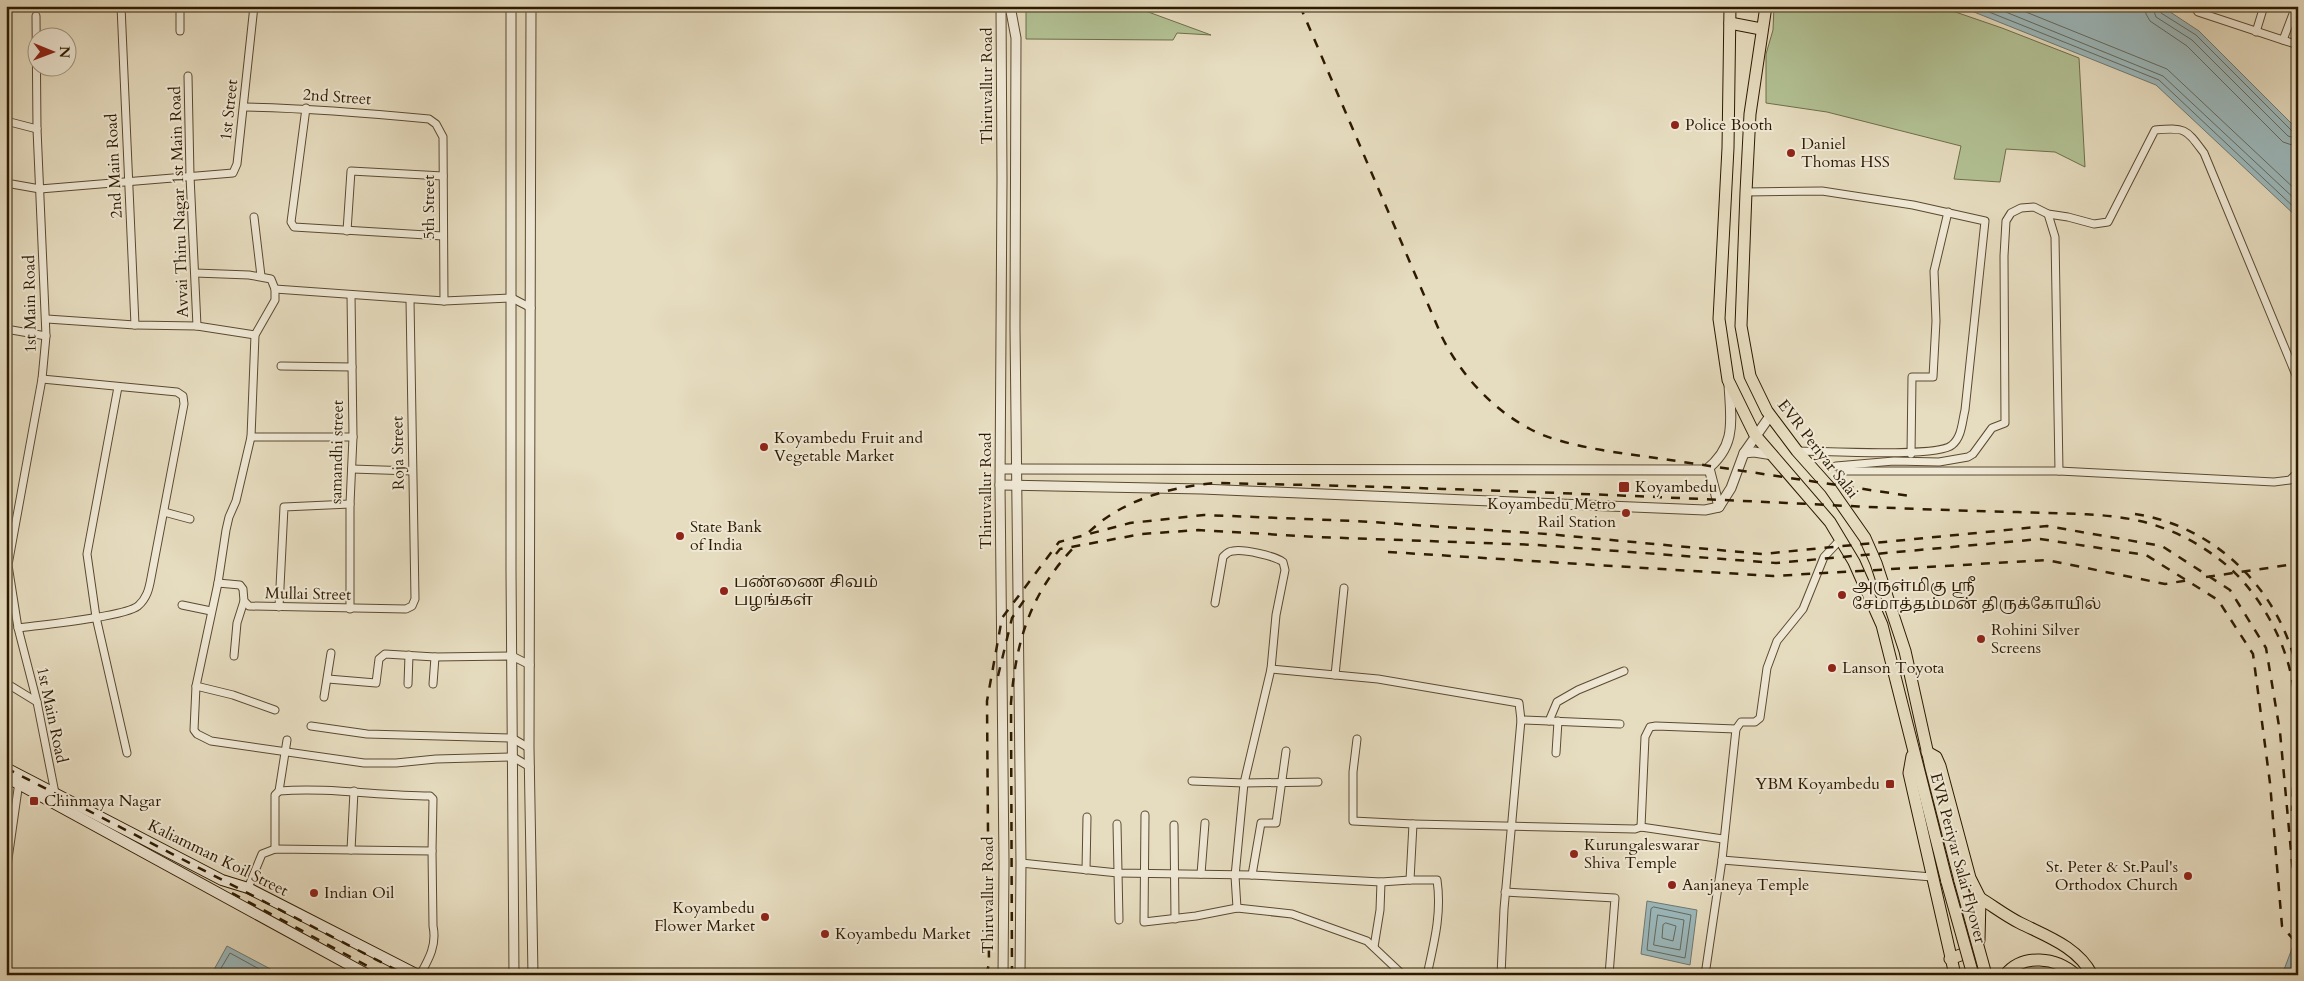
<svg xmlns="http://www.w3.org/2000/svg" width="2304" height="981" viewBox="0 0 2304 981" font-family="Cardo,'Noto Serif Tamil',serif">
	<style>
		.green { fill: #b2c194; stroke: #706e4a }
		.water { fill: #9cb9bd; stroke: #707971 }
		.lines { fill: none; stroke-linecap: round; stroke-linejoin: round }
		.shore { stroke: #646a5e; stroke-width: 1 }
		.minor-casing { stroke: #5b4a30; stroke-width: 9 }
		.tertiary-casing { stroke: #5b4a30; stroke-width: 11 }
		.secondary-casing { stroke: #2d1a00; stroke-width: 12 }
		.primary-casing { stroke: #2d1a00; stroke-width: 13 }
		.minor { stroke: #efe8d5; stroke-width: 7 }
		.tertiary { stroke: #efe8d5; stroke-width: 9 }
		.secondary { stroke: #efe8d5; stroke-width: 10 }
		.primary { stroke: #e6dcbf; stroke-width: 11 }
		.rail { stroke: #2d1a00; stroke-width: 2.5; stroke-dasharray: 9 9; stroke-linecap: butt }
		.primary-bridge-casing { stroke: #2d1a00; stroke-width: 13; stroke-linecap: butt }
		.primary-bridge { stroke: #e6dcbf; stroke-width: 11 }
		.poi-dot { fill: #8f2418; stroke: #efe8d5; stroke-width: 2 }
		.labels { text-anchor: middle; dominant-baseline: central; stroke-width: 4; stroke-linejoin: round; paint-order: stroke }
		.street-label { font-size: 16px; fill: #2d1a00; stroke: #efe8d5 }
		.poi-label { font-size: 16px; fill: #2d1a00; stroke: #efe8d5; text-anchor: start }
	</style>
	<rect width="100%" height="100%" fill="#e6dcbf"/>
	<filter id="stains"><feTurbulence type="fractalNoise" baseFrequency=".004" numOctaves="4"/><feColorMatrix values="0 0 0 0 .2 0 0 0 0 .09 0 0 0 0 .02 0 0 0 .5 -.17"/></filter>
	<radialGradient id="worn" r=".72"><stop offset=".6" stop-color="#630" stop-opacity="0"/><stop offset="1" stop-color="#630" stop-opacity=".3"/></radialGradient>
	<!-- green -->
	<g class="green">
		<path d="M1026 6H1132L1211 35 1177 33 1173 40 1026 39Z"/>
		<path d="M1774 6H1938L2002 28 2079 58 2085 167 2055 152 2006 149 2000 182 1954 179 1961 146 1827 112 1766 103V54L1773 30Z"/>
	</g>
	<!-- water -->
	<g class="water">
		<path d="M1959 6H2161L2199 31 2298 130V218L2156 85Z"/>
		<path d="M2298 890V975H2282L2296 938Z"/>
		<path d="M1647 901 1697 910 1690 965 1641 954Z"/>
		<path d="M227 946 280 974V975H211Z"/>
	</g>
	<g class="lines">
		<!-- shore -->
		<g class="shore">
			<path d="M1974 6 2159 80 2298 211"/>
			<path d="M1991 6 2163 76 2298 202"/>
			<path d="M2011 6 2167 69 2298 192"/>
			<path d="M2145 6 2146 14 2150 21 2187 46 2283 142 2298 147"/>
			<path d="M2152 6 2156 17 2192 40 2288 136 2298 139"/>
			<path d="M2159 6 2161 13 2196 35 2292 131 2298 133"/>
			<path d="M1654 907 1691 915 1685 958 1647 950 1651 909Z"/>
			<path d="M1658 915 1684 920 1680 950 1654 945Z"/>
			<path d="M1666 923 1676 926 1673 941 1662 938 1663 925Z"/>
			<path d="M217 975 230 953 270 975"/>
		</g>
		<!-- minor casing -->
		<g class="minor-casing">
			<g id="minor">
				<path d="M121 6 135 325"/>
				<path d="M180 6V31"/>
				<path d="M2194 6 2198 12 2298 45"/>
				<path d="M36 16 37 129 46 336 42 379 8 565 18 628 37 702 55 793"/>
				<path d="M2256 32 2264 6"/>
				<path d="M2283 40 2296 6"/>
				<path d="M188 76 190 176 197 326"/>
				<path d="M244 107C306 108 367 113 429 119L436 124 443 137 444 301"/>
				<path d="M306 108 291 222 294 227 443 236"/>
				<path d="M6 121 37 129"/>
				<path d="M6 183 40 189 233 173 237 164 254 6"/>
				<path d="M1746 192 1822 191 1913 205 1985 221 1965 410C1962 422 1962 437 1952 445 1938 458 1823 451 1797 451"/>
				<path d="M2048 214 2055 237 2059 471"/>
				<path d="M254 217 261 276"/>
				<path d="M347 231 351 171 443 176"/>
				<path d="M195 273 249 275 271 279 275 289V300L255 335 251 437 236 501 229 517 226 530 218 583 196 686 194 730 197 734 211 741 364 763H396L436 759 513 757 530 767"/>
				<path d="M275 289 444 301 512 298 531 308"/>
				<path d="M47 319 135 325 197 326 255 335"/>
				<path d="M6 329 46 336"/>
				<path d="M281 366 352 367"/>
				<path d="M118 387 87 554 96 617 127 753"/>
				<path d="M251 437H353"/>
				<path d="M1911 454 1912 377H1933L1936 321 1934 271 1948 212"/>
				<path d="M1836 466 1894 461 1939 462 1968 457 1973 454 1992 428 2005 423 2004 256 2006 221 2011 213 2021 208 2034 207 2048 214 2068 217 2094 224 2108 222 2155 130C2186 127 2186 129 2204 153L2298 380"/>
				<path d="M352 469 412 471"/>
				<path d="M1841 471H2059L2274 482 2290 480 2298 472"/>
				<path d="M164 512 190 519"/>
				<path d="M218 583 240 585 243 589 244 601 249 606 406 609 412 606 415 599 410 300"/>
				<path d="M1215 603 1223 557C1226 554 1228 551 1233 551 1244 549 1275 556 1283 562L1285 570 1276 615 1271 669 1244 783 1235 876 1237 908"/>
				<path d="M182 605 211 611"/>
				<path d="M279 607 284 507 350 504"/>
				<path d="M350 609V504L353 437 351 295"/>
				<path d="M18 628C40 625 124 617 138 606 147 598 149 589 151 578L184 404 183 396 177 392 42 379"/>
				<path d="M234 656 237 623 244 601"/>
				<path d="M1271 669 1378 679 1519 703 1521 720 1504 909 1501 975"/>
				<path d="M1335 675 1344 588"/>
				<path d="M328 679 376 683 379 659 385 654 435 657 512 656 530 665"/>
				<path d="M6 683 37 702"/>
				<path d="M408 684 409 655"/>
				<path d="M433 684 435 657"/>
				<path d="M196 686 233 695 275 710"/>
				<path d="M324 697 331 653"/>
				<path d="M1521 720 1549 721 1557 702 1578 690 1624 671"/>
				<path d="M1549 721 1620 724"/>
				<path d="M311 726 367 734 512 738 529 748"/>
				<path d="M1357 739 1353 772V821L1413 824"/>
				<path d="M1556 753 1558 721"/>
				<path d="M1192 781 1244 783 1318 782"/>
				<path d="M279 791C329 787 379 796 430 796L433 799 432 851"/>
				<path d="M1145 815 1144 922 1196 916 1237 908 1292 914 1367 941 1403 975"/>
				<path d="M1117 824 1119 920"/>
				<path d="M1174 825 1175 919"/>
				<path d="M1641 827 1645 737 1650 727 1656 726 1736 729"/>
				<path d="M275 849V795L279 791 287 740"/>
				<path d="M351 850 354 791"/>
				<path d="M1722 860 1932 877"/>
				<path d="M1021 863 1118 873 1252 875 1381 882 1410 880"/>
				<path d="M1086 870 1087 817"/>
				<path d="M6 873 19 782"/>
				<path d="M1201 874 1205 823"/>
				<path d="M1252 875 1261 823H1276L1286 751"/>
				<path d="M248 888 262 854 275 849 432 851 433 926C437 945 429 959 420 975"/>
				<path d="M1505 892 1615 898 1609 975"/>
				<path d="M1374 947 1380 910 1381 882"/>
				<path d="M1427 975C1434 943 1442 913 1437 880H1410L1413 824 1635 829 1641 827 1723 839"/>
				<path d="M1705 975 1722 860 1736 729 1741 722H1755L1760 718 1767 668 1777 641 1803 609 1824 557 1840 540"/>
			</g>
		</g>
		<!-- tertiary casing -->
		<g class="tertiary-casing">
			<g id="tertiary">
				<path d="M511 6V570L514 975"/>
				<path d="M531 6 529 748 533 975"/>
				<path d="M1001 6 1002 179 1000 485 1004 863 1003 975"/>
				<path d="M1010 6 1016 38 1015 328 1021 863 1020 975"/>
				<path d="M1744 453 1754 452 1773 455"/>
				<path d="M1709 468 1719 507"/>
				<path d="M1001 469 1706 470C1737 446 1731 420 1729 385"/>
				<path d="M1000 485 1202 489 1705 510 1719 507 1731 488 1744 453 1770 416"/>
			</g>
		</g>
		<!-- secondary casing -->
		<g class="secondary-casing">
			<g id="secondary">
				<path d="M6 768 222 880 248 888 418 975"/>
				<path d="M6 777 368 975"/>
			</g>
		</g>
		<!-- primary casing -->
		<g class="primary-casing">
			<g id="primary">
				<path d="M1730 6 1728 148 1719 319 1728 380 1755 435 1830 522 1854 562 1882 625 1947 882"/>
				<path d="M1766 6 1750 114 1746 192 1741 326 1750 376 1767 411 1797 451 1830 488 1865 538 1876 563 1905 651 1931 768 1960 881"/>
				<path d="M1730 23 1761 29"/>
				<path d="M1927 752 1936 757 1940 766 1970 878 1980 898 1979 940 1971 951 1950 959"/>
				<path d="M1912 756 1909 773 1955 975"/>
				<path d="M1980 898C1993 906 2006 916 2020 923 2046 936 2078 947 2092 975"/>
				<path d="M2005 975C2023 953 2056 957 2076 975"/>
			</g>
		</g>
		<!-- minor -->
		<use href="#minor" class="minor"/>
		<!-- tertiary -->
		<use href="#tertiary" class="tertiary"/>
		<!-- secondary -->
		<use href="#secondary" class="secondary"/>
		<!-- primary -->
		<use href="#primary" class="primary"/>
		<!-- rail -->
		<g class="rail">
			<path d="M1300 6 1442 337C1461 375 1492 409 1530 429 1565 448 1630 454 1670 460 1750 472 1830 484 1910 496"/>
			<path d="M2135 514C2217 526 2284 594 2298 676"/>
			<path d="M1089 532C1122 500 1170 487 1215 483 1433 487 1651 496 1869 507 1918 509 1968 511 2018 512 2058 514 2100 512 2140 521 2174 529 2205 546 2231 569 2264 600 2290 649 2294 694 2297 732 2293 772 2292 811"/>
			<path d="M1388 552 1773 576 2047 560 2165 584 2189 580"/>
			<path d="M1056 554 1060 549 1142 534 1198 530 1317 537 1538 545 1776 563 2040 539 2146 555 2218 600 2253 654 2270 783 2282 926 2298 945"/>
			<path d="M2206 577 2295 564 2298 561"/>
			<path d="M998 676 1012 618 1025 599"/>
			<path d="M6 768 406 975"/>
			<path d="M2298 803V845"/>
			<path d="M232 893 384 975"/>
			<path d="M986 975 989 964 987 701 1002 618 1059 542 1130 523 1204 515 1356 521 1547 534 1762 554 2047 526 2162 546 2230 590 2266 648 2280 732 2298 927"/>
			<path d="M1012 975 1011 703C1016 639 1031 592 1076 545"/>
		</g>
		<!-- primary-bridge casing -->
		<g class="primary-bridge-casing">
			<g id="primary-bridge">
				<path d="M1960 881 1986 975"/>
				<path d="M1947 882 1973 975"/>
			</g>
		</g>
		<!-- primary-bridge -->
		<use href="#primary-bridge" class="primary-bridge"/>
	</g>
	<!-- markers -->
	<g class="poi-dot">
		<circle cx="1675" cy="125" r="5"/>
		<circle cx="1791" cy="153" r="5"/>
		<circle cx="764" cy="447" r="5"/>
		<rect x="1618" y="481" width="12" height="12" rx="2.5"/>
		<circle cx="1626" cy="513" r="5"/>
		<circle cx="680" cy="536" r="5"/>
		<circle cx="724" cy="591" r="5"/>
		<circle cx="1842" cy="595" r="5"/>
		<circle cx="1981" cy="639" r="5"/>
		<circle cx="1832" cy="668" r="5"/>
		<rect x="1885" y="779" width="10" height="10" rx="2.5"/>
		<rect x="29" y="796" width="10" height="10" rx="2.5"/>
		<circle cx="1574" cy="854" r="5"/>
		<circle cx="2188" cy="876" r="5"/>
		<circle cx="1672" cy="885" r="5"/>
		<circle cx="314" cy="893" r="5"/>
		<circle cx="765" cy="917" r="5"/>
		<circle cx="825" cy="934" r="5"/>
	</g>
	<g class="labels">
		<!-- street labels -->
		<g class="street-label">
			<text transform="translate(987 86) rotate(-90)">Thiruvallur Road</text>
			<text transform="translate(337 97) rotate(4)">2nd Street</text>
			<text transform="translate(229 110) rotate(-84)">1st Street</text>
			<text transform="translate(114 166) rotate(-93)">2nd Main Road</text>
			<text transform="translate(179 202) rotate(-92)">Avvai Thiru Nagar 1st Main Road</text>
			<text transform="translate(429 207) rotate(-90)">5th Street</text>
			<text transform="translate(30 304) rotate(-91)">1st Main Road</text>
			<text transform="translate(1818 449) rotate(52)">EVR Periyar Salai</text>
			<text transform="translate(337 452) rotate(-89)">samandhi street</text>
			<text transform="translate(398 453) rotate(-91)">Roja Street</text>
			<text transform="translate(986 491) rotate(-90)">Thiruvallur Road</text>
			<text transform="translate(308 594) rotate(1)">Mullai Street</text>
			<text transform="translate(52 715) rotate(78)">1st Main Road</text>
			<text transform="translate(218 858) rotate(26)">Kaliamman Koil Street</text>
			<text transform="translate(1958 858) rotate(75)">EVR Periyar Salai Flyover</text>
			<text transform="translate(988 895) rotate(-90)">Thiruvallur Road</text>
		</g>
		<!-- poi labels -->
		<g class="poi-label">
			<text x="1685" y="125">Police Booth</text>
			<text x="1801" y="144">Daniel<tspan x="1801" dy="18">Thomas HSS</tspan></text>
			<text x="774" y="438">Koyambedu Fruit and<tspan x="774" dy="18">Vegetable Market</tspan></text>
			<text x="1635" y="487">Koyambedu</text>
			<text x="1616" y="504" text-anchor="end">Koyambedu Metro<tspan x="1616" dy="18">Rail Station</tspan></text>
			<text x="690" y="527">State Bank<tspan x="690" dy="18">of India</tspan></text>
			<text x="734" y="582">பண்ணை சிவம்<tspan x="734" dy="18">பழங்கள்</tspan></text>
			<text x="1852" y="586">அருள்மிகு ஸ்ரீ<tspan x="1852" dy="18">சேமாத்தம்மன் திருக்கோயில்</tspan></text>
			<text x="1991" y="630">Rohini Silver<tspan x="1991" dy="18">Screens</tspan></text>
			<text x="1842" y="668">Lanson Toyota</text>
			<text x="1880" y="784" text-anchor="end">YBM Koyambedu</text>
			<text x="44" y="801">Chinmaya Nagar</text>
			<text x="1584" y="845">Kurungaleswarar<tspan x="1584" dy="18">Shiva Temple</tspan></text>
			<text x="2178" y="867" text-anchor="end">St. Peter &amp; St.Paul's<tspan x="2178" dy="18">Orthodox Church</tspan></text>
			<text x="1682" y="885">Aanjaneya Temple</text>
			<text x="324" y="893">Indian Oil</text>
			<text x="755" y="908" text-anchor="end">Koyambedu<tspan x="755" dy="18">Flower Market</tspan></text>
			<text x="835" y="934">Koyambedu Market</text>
		</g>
	</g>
	<!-- margin -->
	<rect width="2304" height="981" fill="none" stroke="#e6dcbf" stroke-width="25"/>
	<rect x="8" y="8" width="2289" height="966" fill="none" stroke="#2d1a00" stroke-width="2.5"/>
	<rect x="12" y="12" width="2279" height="956" fill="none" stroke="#2d1a00"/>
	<!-- north arrow -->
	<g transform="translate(52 52) rotate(91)"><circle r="24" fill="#efe8d5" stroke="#a19680"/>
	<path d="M0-4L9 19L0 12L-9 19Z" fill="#8f2418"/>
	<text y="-8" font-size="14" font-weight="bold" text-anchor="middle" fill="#2d1a00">N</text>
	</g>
	<rect width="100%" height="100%" filter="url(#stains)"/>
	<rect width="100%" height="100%" fill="url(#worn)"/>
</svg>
